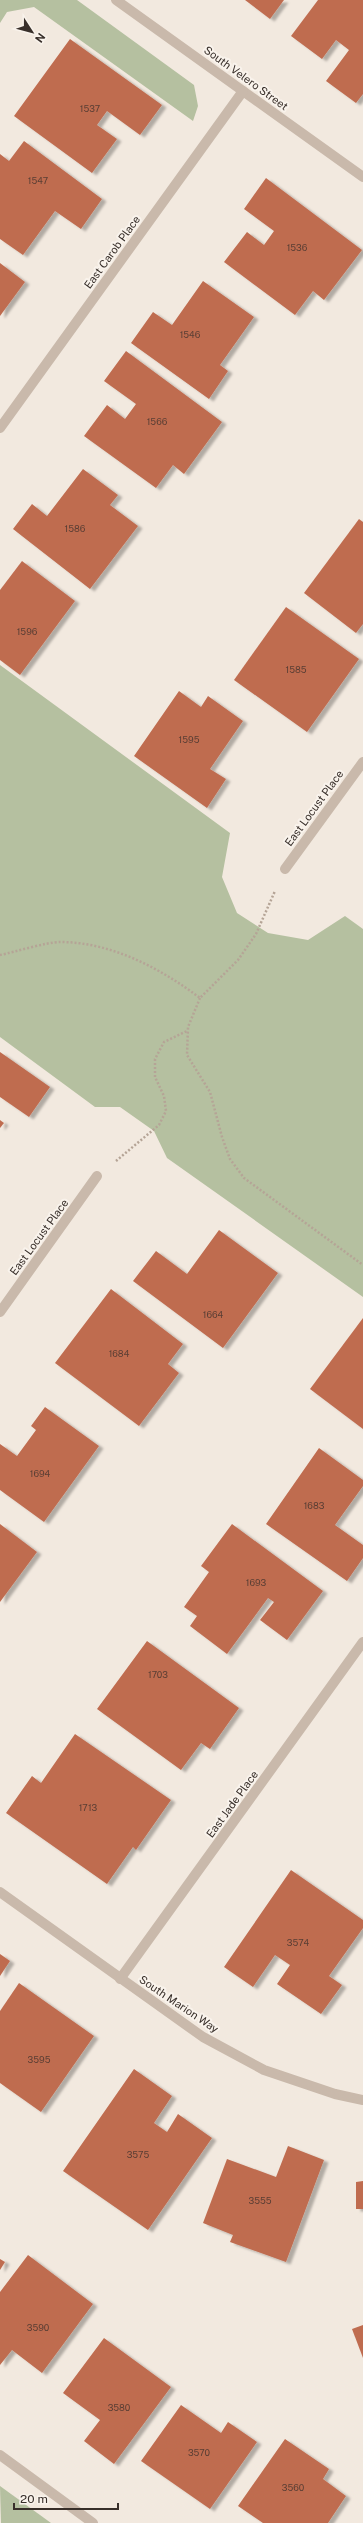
<svg xmlns="http://www.w3.org/2000/svg" width="363" height="2523" viewBox="0 0 363 2523" font-family="'Public Sans',sans-serif">
	<style>
		.green { fill: #b5c0a0 }
		.building { fill: #bf6c50; filter: url(#shadow) }
		.lines { fill: none; stroke-linecap: round; stroke-linejoin: round }
		.path { stroke: #b5a496; stroke-width: 2.5; stroke-dasharray: 2 2; stroke-linecap: butt }
		.minor { stroke: #c9b9ab; stroke-width: 10 }
		.labels { text-anchor: middle; dominant-baseline: central; stroke-width: 4; stroke-linejoin: round; paint-order: stroke }
		.number-label { font-size: 9px; fill: #5a3e34 }
		.street-label { font-size: 11px; fill: #382f2a; stroke: #f9f3ec }
	</style>
	<defs>
		<filter id="shadow"><feDropShadow dx="4.5" dy="2.5" stdDeviation="1" flood-color="#0004"/></filter>
	</defs>
	<rect width="100%" height="100%" fill="#f2e9df"/>
	<!-- green -->
	<g class="green">
		<path d="M0 0H77L194 85 198 106 193 121 34 7 7 12 0 23Z"/>
		<path d="M0 665 230 833 222 877 237 913 268 933 308 940 345 916 363 929V1297L167 1158 154 1131 120 1107H95L0 1037Z"/>
		<path d="M0 2486 51 2523H1Z"/>
	</g>
	<!-- building -->
	<g class="building">
		<path d="M245 0H284L270 19Z"/>
		<path d="M318 0H363V94L356 103 326 81 349 50 336 40 322 59 291 36Z"/>
		<path d="M70 39 162 105 140 135 107 111 97 125 117 139 92 173 14 116Z"/>
		<path d="M24 141 102 199 81 229 55 211 23 255 0 239V154L9 161Z"/>
		<path d="M266 178 362 250 324 300 313 291 295 315 224 262 247 232 264 245 274 231 244 209Z"/>
		<path d="M0 263 25 282 0 316Z"/>
		<path d="M203 281 254 317 220 365 228 371 209 399 131 343 153 312 172 325Z"/>
		<path d="M126 351 222 422 184 474 173 465 156 488 84 436 107 405 125 419 136 404 104 381Z"/>
		<path d="M83 469 118 495 110 505 138 526 90 589 13 529 32 504 47 516Z"/>
		<path d="M359 519 363 522V624L356 633 304 593Z"/>
		<path d="M22 561 75 601 20 675 0 660V590Z"/>
		<path d="M286 607 359 659 307 732 234 680Z"/>
		<path d="M179 691 201 707 208 696 243 721 210 769 226 779 207 808 134 756Z"/>
		<path d="M0 1052 50 1087 29 1117 0 1097Z"/>
		<path d="M0 1120 4 1123 0 1128Z"/>
		<path d="M219 1230 278 1273 223 1348 133 1281 156 1251 187 1274Z"/>
		<path d="M111 1289 183 1344 168 1364 179 1373 139 1426 55 1363Z"/>
		<path d="M363 1318V1429L310 1389Z"/>
		<path d="M45 1407 99 1446 44 1522 0 1490V1444L17 1456 36 1430 31 1426Z"/>
		<path d="M319 1448 363 1480V1486L335 1525 363 1545V1558L347 1581 266 1524Z"/>
		<path d="M0 1524 37 1552 0 1602Z"/>
		<path d="M232 1524 323 1591 287 1640 260 1620 274 1602 268 1598 227 1654 190 1626 197 1616 184 1607 209 1572 201 1566Z"/>
		<path d="M147 1641 239 1708 210 1749 201 1743 181 1770 97 1709Z"/>
		<path d="M75 1734 171 1800 136 1850 133 1847 107 1884 6 1813 32 1776 41 1783Z"/>
		<path d="M291 1870 363 1920V1928L329 1976 342 1985 321 2014 277 1984 290 1965 275 1955 253 1987 224 1967Z"/>
		<path d="M0 1954 10 1961 0 1976Z"/>
		<path d="M19 1983 94 2036 41 2112 0 2083V2011Z"/>
		<path d="M134 2069 172 2096 154 2123 167 2132 178 2114 212 2138 148 2230 63 2171Z"/>
		<path d="M288 2146 324 2160 286 2262 230 2242 233 2235 203 2223 227 2159 276 2177Z"/>
		<path d="M363 2181V2209H356V2182Z"/>
		<path d="M28 2255 93 2304 42 2373 12 2350 0 2365V2292Z"/>
		<path d="M0 2259 5 2262 0 2270Z"/>
		<path d="M363 2325V2358L352 2329Z"/>
		<path d="M104 2338 171 2387 114 2464 84 2441 100 2420 63 2393Z"/>
		<path d="M181 2405 221 2433 228 2422 257 2442 210 2509 141 2461Z"/>
		<path d="M285 2439 329 2469 323 2479 346 2496 328 2523H263L238 2506Z"/>
	</g>
	<g class="lines">
		<!-- path -->
		<g class="path">
			<path d="M0 955C15 952 47 942 60 942 111 942 160 968 200 998L238 960 256 934 275 891"/>
			<path d="M200 998 188 1027 187 1055 210 1092 222 1137 230 1159 244 1178 363 1265"/>
			<path d="M116 1161 159 1125 166 1111 164 1096 155 1077V1059L164 1042 187 1031"/>
		</g>
		<!-- minor -->
		<g class="minor">
			<path d="M116 0 363 177"/>
			<path d="M0 428 243 91"/>
			<path d="M285 869 363 762"/>
			<path d="M0 1312 97 1176"/>
			<path d="M0 1892 203 2037 264 2070 335 2094 363 2100"/>
			<path d="M120 1979 363 1642"/>
			<path d="M0 2455 93 2523"/>
		</g>
	</g>
	<g class="labels">
		<!-- number labels -->
		<g class="number-label">
			<text x="90" y="108">1537</text>
			<text x="38" y="180">1547</text>
			<text x="297" y="247">1536</text>
			<text x="190" y="334">1546</text>
			<text x="157" y="421">1566</text>
			<text x="75" y="528">1586</text>
			<text x="27" y="631">1596</text>
			<text x="296" y="669">1585</text>
			<text x="189" y="739">1595</text>
			<text x="213" y="1314">1664</text>
			<text x="119" y="1353">1684</text>
			<text x="40" y="1473">1694</text>
			<text x="314" y="1505">1683</text>
			<text x="256" y="1582">1693</text>
			<text x="158" y="1674">1703</text>
			<text x="88" y="1807">1713</text>
			<text x="298" y="1942">3574</text>
			<text x="39" y="2059">3595</text>
			<text x="138" y="2154">3575</text>
			<text x="260" y="2200">3555</text>
			<text x="38" y="2327">3590</text>
			<text x="119" y="2407">3580</text>
			<text x="199" y="2452">3570</text>
			<text x="293" y="2487">3560</text>
		</g>
		<!-- street labels -->
		<g class="street-label">
			<text transform="translate(246 78) rotate(36)">South Velero Street</text>
			<text transform="translate(112 252) rotate(-54)">East Carob Place</text>
			<text transform="translate(314 808) rotate(-54)">East Locust Place</text>
			<text transform="translate(39 1237) rotate(-54)">East Locust Place</text>
			<text transform="translate(232 1804) rotate(-54)">East Jade Place</text>
			<text transform="translate(179 2004) rotate(34)">South Marion Way</text>
		</g>
	</g>
	<!-- north arrow -->
	<g transform="translate(32 32) rotate(126)" stroke="#f9f3ec" stroke-width="3" paint-order="stroke">
	<path d="M0-3L7 15L0 10L-7 15Z" fill="#382f2a"/>
	<text y="-6" font-size="11" font-weight="bold" text-anchor="middle" fill="#382f2a">N</text>
	</g>
	<!-- scale -->
	<path d="M14 2503v6h104v-6" fill="none" stroke="#382f2a" stroke-width="2"/>
	<text x="20" y="2503" font-size="12" fill="#382f2a" stroke="#f9f3ec" stroke-width="3" paint-order="stroke">20 m</text>
</svg>
